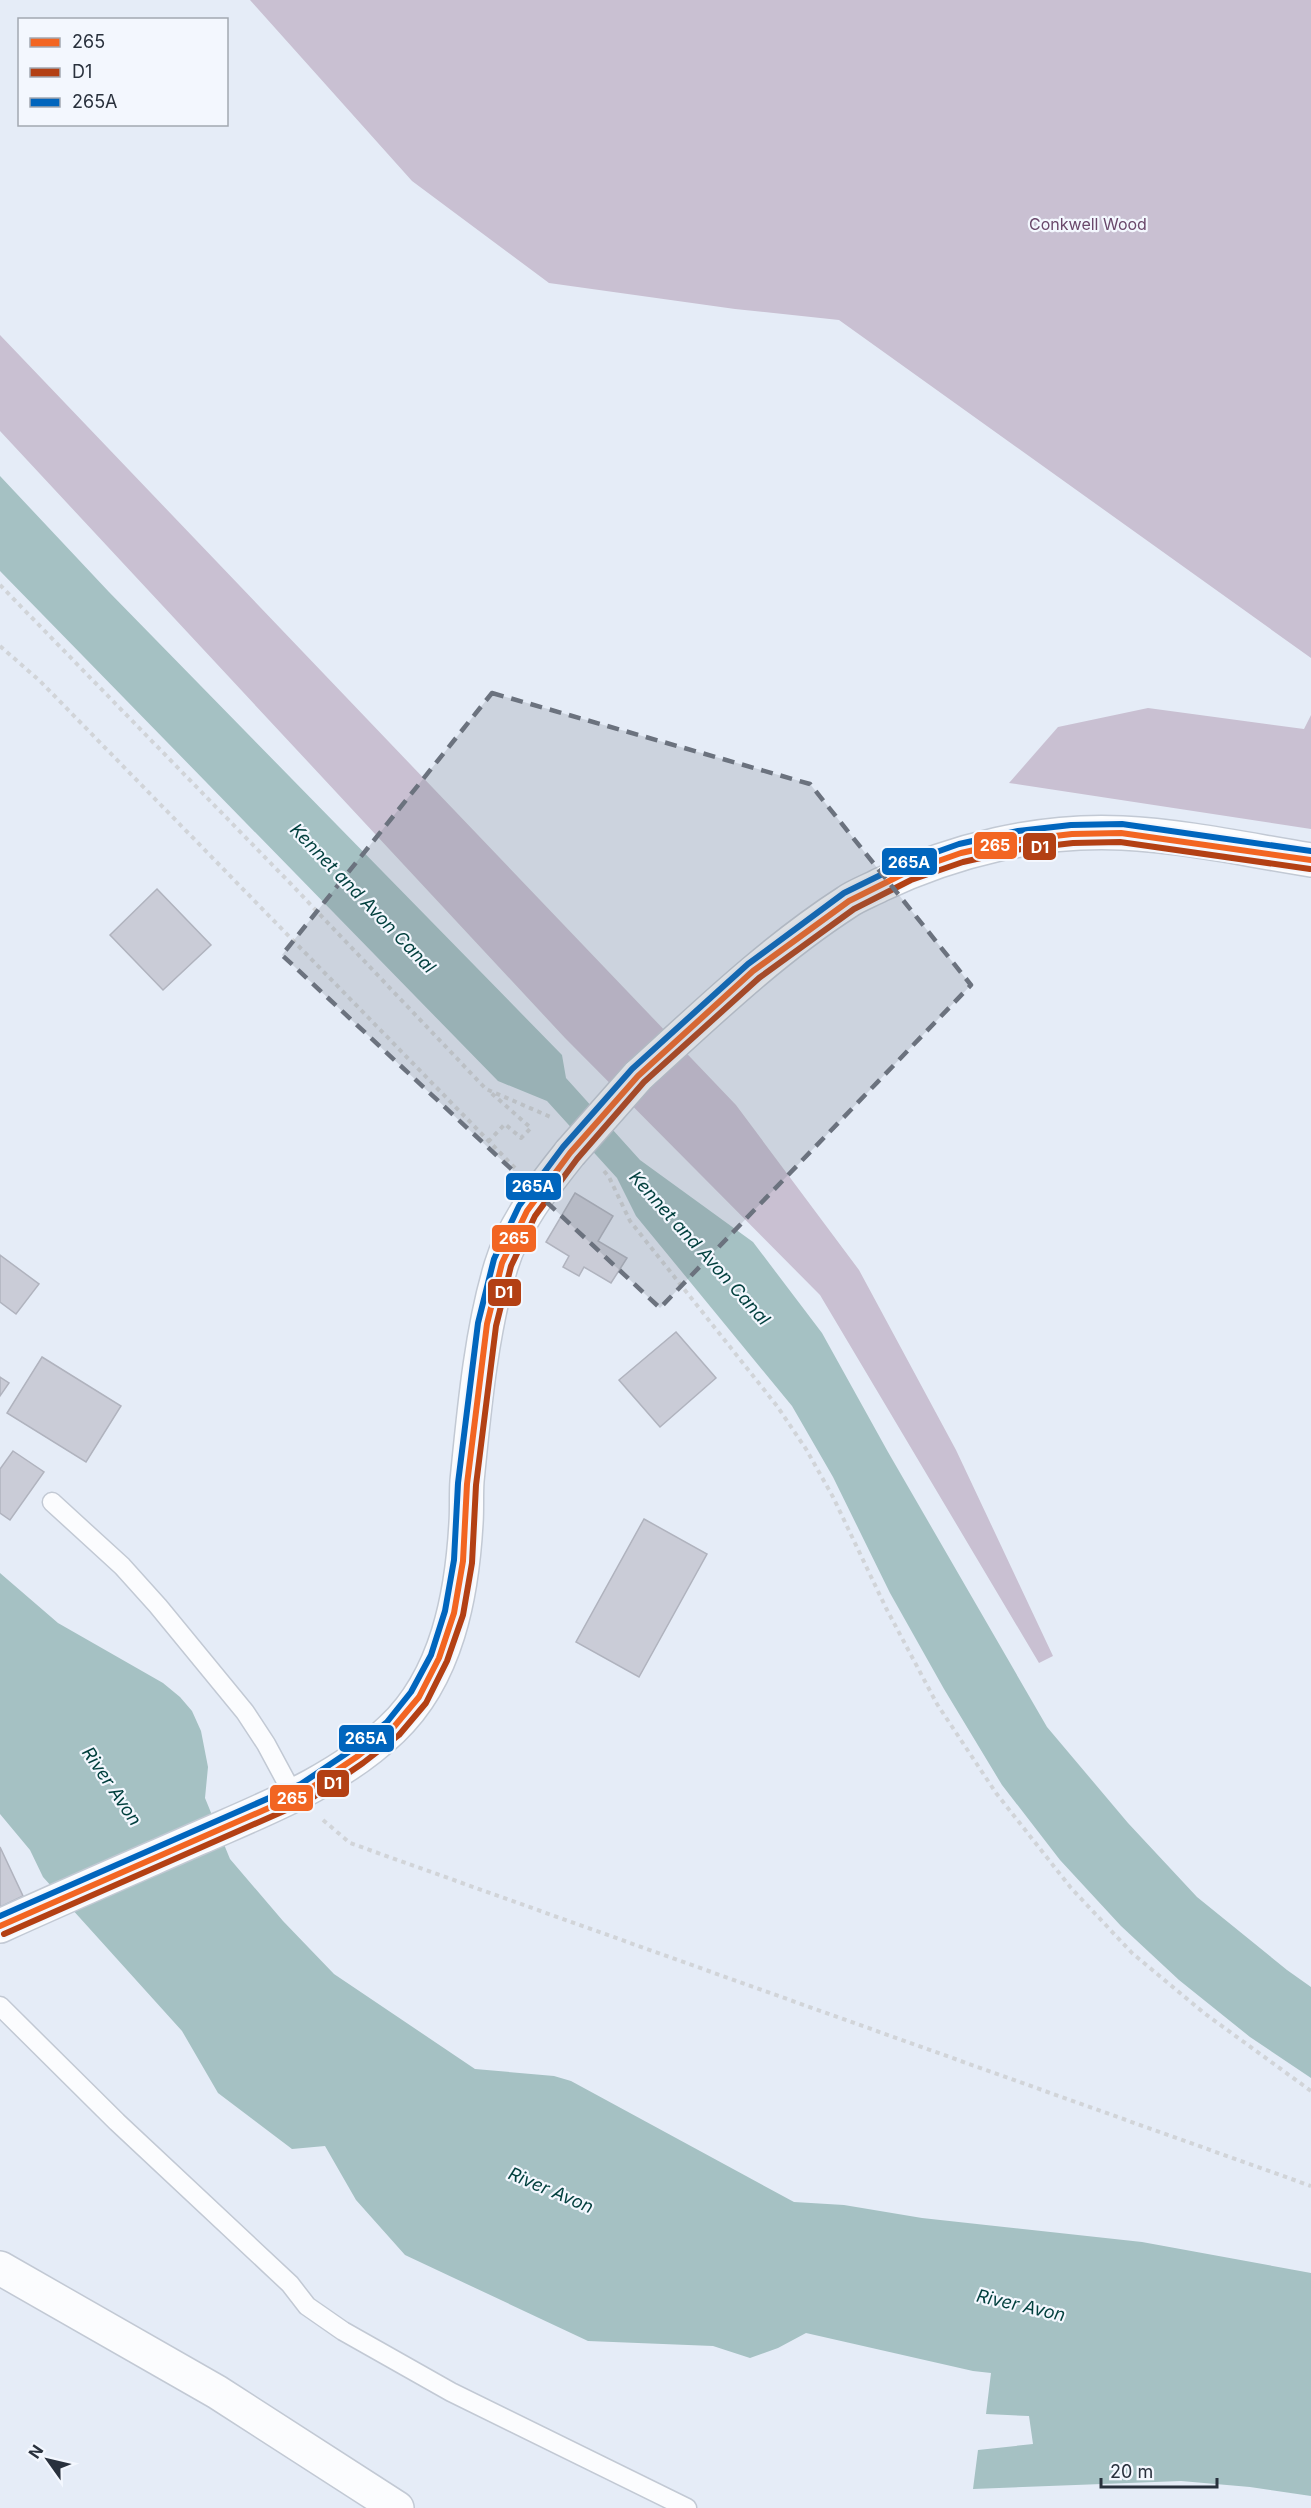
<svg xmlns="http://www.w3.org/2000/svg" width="1311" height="2508" viewBox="0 0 1311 2508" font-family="Inter,sans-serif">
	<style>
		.forest { fill: #c9c0d2 }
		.water { fill: #a5c1c3 }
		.building { fill: #caccd7; stroke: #b0b3be; stroke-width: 1.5 }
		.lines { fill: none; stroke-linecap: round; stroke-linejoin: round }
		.lane-casing { stroke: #c2c9d4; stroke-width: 21 }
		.street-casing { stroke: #c2c9d4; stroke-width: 36 }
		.secondary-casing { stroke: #c2c9d4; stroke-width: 36 }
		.path { stroke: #d1d4d8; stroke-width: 4; stroke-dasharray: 4.5 4.5; stroke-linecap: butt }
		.lane { stroke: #fbfcfe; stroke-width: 18 }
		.street { stroke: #fbfcfe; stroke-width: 33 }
		.secondary { stroke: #fbfcfe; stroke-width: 33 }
		.secondary-bridge-casing { stroke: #c2c9d4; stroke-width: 36; stroke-linecap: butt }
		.secondary-bridge { stroke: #fbfcfe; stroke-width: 33 }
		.bus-1-casing { stroke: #f3f7fe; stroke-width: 10 }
		.bus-2-casing { stroke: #f3f7fe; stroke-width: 10 }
		.bus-3-casing { stroke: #f3f7fe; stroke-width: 10 }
		.bus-1 { stroke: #f26522; stroke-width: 6 }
		.bus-2 { stroke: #b34014; stroke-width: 6 }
		.bus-3 { stroke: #0065bd; stroke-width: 6 }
		.marked { fill: #6b727e; fill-opacity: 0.2; stroke: #6b727e; stroke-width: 4.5; stroke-dasharray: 12 8; stroke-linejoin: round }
		.labels { text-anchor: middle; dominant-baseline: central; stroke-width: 4.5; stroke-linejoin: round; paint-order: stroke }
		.park-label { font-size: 16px; fill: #6a486b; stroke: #f3f7fe }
		.water-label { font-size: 18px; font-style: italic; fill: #013f3d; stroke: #f3f7fe }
		.line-badge { stroke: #f3f7fe; stroke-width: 2 }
		.badge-label { font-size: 16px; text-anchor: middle; font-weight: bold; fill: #fff }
	</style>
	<rect width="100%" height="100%" fill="#e5ecf7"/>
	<!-- forest -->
	<g class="forest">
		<path d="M250 0H1311V658L839 320 735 309 549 283 412 181Z"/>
		<path d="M0 335 736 1105 859 1270 956 1450 1053 1656 1039 1663 820 1295 565 1038 0 431Z"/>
		<path d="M1148 708 1304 729 1311 715V829L1009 783 1058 727Z"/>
	</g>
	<!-- water -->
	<g class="water">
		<path d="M0 476 109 592 562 1055 566 1078 640 1160 753 1242 822 1333 888 1452 1047 1727 1128 1823 1197 1897 1287 1970 1311 1987V2078L1250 2037 1179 1980 1121 1926 1060 1860 1002 1785 944 1689 890 1593 833 1477 792 1406 636 1216 617 1178 547 1101 498 1081 0 571Z"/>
		<path d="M0 1573 58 1623 163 1683 180 1697 192 1711 201 1731 208 1767 205 1798 230 1859 283 1921 334 1974 475 2069 554 2076 571 2081 794 2202 844 2205 922 2218 1142 2242 1311 2273V2496L1250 2487 1181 2481 973 2489 978 2450 1033 2444 1029 2416 986 2414 991 2373 973 2371 806 2333 778 2348 750 2358 713 2346 588 2341 405 2255 356 2200 325 2146 292 2149 218 2093 182 2031 43 1877 30 1850 0 1814Z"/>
	</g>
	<!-- building -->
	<g class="building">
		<path d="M157 889 211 945 163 990 110 935Z"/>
		<path d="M575 1193 613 1216 598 1241 627 1258 611 1283 584 1267 579 1276 563 1267 569 1256 546 1242Z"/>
		<path d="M0 1255 39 1284 16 1314 0 1302Z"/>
		<path d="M676 1332 716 1378 660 1427 619 1380Z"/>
		<path d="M42 1357 121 1406 86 1462 7 1413Z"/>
		<path d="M0 1377 9 1383 0 1396Z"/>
		<path d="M13 1451 44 1472 10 1520 0 1513V1469Z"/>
		<path d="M644 1519 707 1554 639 1677 576 1642Z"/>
		<path d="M0 1847 23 1896 0 1907Z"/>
	</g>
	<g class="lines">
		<!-- lane casing -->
		<g class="lane-casing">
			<g id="lane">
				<path d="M52 1502 122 1566 158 1606 245 1712 266 1744 294 1796"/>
				<path d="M0 2006 117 2122 290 2284 307 2306 343 2331 451 2392 687 2508"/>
			</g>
		</g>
		<!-- street casing -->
		<g class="street-casing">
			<path id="street" d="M0 2268 217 2392 397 2508"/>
		</g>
		<!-- secondary casing -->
		<g class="secondary-casing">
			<g id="secondary">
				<path d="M638 1076C705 1015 771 951 847 902 857 895 869 891 880 885 954 850 1039 829 1122 833 1185 836 1249 850 1311 860"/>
				<path d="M0 1926C66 1896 133 1867 199 1838 267 1808 338 1781 392 1729 447 1677 462 1595 466 1523 467 1509 466 1495 467 1481 474 1411 481 1332 501 1266 514 1223 543 1187 570 1153"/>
			</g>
		</g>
		<!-- path -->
		<g class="path">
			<path d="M0 585 290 883 486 1089 553 1118"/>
			<path d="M0 646 40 681 515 1168"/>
			<path d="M488 1142 505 1124 521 1138 531 1128 489 1091"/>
			<path d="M604 1171 609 1177 630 1221 777 1406 806 1449 833 1497 886 1608 937 1704 996 1793 1071 1888 1132 1953 1204 2013 1311 2091"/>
			<path d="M323 1820 350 1843 1311 2186"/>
		</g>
		<!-- lane -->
		<use href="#lane" class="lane"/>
		<!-- street -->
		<use href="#street" class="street"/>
		<!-- secondary -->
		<use href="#secondary" class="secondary"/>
		<!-- secondary-bridge casing -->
		<g class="secondary-bridge-casing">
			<path id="secondary-bridge" d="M570 1153 638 1076"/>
		</g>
		<!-- secondary-bridge -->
		<use href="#secondary-bridge" class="secondary-bridge"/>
		<!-- bus-1 casing -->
		<g class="bus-1-casing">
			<path id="bus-1" d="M0 1926 305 1792 358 1756 393 1728 419 1697 439 1658 454 1613 463 1561 467 1484 487 1324 502 1263 527 1211 570 1153 638 1076 753 971 849 901 907 872 961 853 1020 840 1072 834 1121 833 1311 860"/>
		</g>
		<!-- bus-2 casing -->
		<g class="bus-2-casing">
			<path id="bus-2" d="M4 1934 309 1800 363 1763 399 1735 426 1703 447 1661 463 1615 472 1563 476 1485 496 1326 511 1266 535 1216 577 1159 644 1082 759 978 854 909 911 880 963 862 1021 849 1073 843 1120 842 1310 869"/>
		</g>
		<!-- bus-3 casing -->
		<g class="bus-3-casing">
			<path id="bus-3" d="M0 1916 301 1784 353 1749 387 1722 411 1692 431 1655 445 1611 454 1560 458 1483 478 1323 494 1259 519 1206 563 1147 632 1069 748 964 844 893 903 864 959 844 1018 831 1071 825 1122 824 1311 851"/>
		</g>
		<!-- bus-1 -->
		<use href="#bus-1" class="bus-1"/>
		<!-- bus-2 -->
		<use href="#bus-2" class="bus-2"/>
		<!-- bus-3 -->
		<use href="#bus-3" class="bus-3"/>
	</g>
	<!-- marked area -->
	<path class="marked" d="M492 693 810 784 971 985 660 1308 282 955Z"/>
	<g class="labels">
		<!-- park labels -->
		<g class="park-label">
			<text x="1088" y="224">Conkwell Wood</text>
		</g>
		<!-- water labels -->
		<g class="water-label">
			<text transform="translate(363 898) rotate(46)">Kennet and Avon Canal</text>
			<text transform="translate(700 1248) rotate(48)">Kennet and Avon Canal</text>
			<text transform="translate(112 1786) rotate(56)">River Avon</text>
			<text transform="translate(551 2190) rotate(23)">River Avon</text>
			<text transform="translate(1021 2305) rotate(13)">River Avon</text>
		</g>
	</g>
	<g class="line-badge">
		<rect x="973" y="831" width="45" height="29" rx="6" fill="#f26522"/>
		<rect x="1022" y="832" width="35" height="29" rx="6" fill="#b34014"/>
		<rect x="881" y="847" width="57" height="29" rx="6" fill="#0065bd"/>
		<rect x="505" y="1172" width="57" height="29" rx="6" fill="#0065bd"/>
		<rect x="491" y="1224" width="46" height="29" rx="6" fill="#f26522"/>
		<rect x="487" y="1278" width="35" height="29" rx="6" fill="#b34014"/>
		<rect x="338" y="1724" width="57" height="29" rx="6" fill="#0065bd"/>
		<rect x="316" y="1769" width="34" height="29" rx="6" fill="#b34014"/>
		<rect x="269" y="1784" width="45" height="28" rx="6" fill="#f26522"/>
	</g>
	<g class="badge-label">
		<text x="995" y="851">265</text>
		<text x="1040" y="853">D1</text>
		<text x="909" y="868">265A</text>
		<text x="533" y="1192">265A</text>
		<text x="514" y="1244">265</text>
		<text x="504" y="1298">D1</text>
		<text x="366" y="1744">265A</text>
		<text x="333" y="1789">D1</text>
		<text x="292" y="1804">265</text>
	</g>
	<!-- legend -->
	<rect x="18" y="18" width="210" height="108" fill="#f3f7fe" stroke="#a2a8b1" stroke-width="1.5"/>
	<rect x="30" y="38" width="30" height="9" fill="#f26522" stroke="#a2a8b1" stroke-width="1.5"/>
	<text x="72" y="48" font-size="18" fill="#29313d">265</text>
	<rect x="30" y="68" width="30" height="9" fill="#b34014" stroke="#a2a8b1" stroke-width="1.5"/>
	<text x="72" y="78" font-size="18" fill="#29313d">D1</text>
	<rect x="30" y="98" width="30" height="9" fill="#0065bd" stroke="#a2a8b1" stroke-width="1.5"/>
	<text x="72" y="108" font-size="18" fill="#29313d">265A</text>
	<!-- north arrow -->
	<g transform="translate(48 2460) rotate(304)" stroke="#f3f7fe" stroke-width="4.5" paint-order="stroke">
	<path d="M0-4.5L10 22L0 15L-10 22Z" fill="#29313d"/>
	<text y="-9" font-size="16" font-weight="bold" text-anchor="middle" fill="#29313d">N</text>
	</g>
	<!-- scale -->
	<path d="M1101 2478v9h116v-9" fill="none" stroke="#29313d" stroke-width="3"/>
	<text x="1110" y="2478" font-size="18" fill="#29313d" stroke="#f3f7fe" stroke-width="4.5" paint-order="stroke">20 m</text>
</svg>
